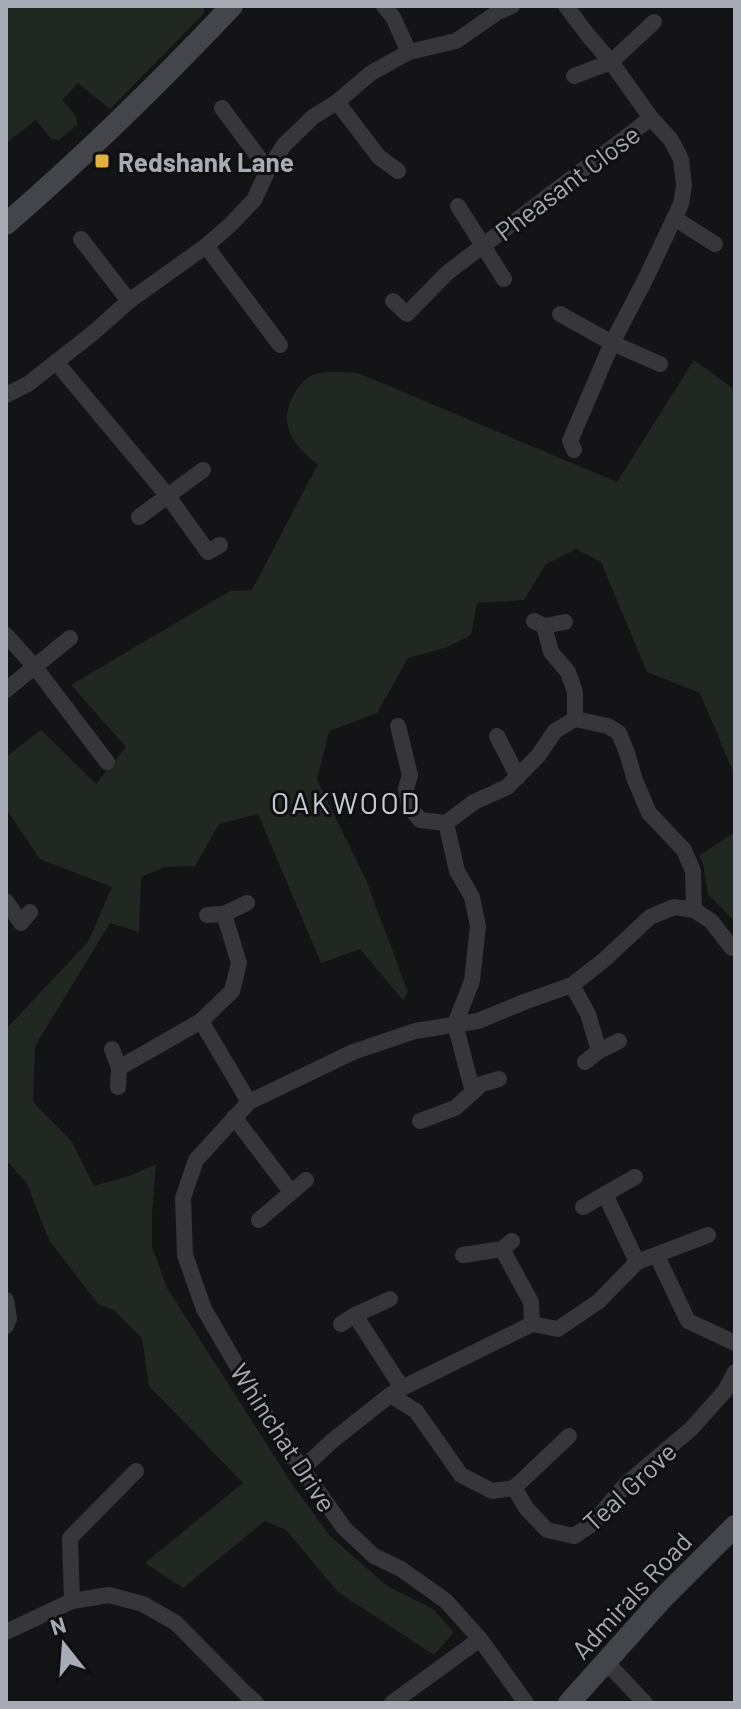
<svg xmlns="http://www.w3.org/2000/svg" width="741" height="1709" viewBox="0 0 741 1709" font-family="Barlow,sans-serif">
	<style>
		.green { fill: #212822 }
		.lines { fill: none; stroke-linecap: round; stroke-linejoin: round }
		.street { stroke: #36363b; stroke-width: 16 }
		.secondary { stroke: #44454a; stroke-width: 22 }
		.poi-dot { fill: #e3b03f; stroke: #0f0f11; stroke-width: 3 }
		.labels { text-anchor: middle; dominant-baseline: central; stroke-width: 6; stroke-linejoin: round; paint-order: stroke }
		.poi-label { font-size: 26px; font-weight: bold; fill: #a7abb5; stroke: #0f0f11; text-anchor: start }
		.street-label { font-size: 26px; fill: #a7abb5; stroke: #0f0f11 }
		.quarter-label { font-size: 30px; letter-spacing: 2px; fill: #c8cad1; stroke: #0f0f11 }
	</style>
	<rect width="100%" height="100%" fill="#141416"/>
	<!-- green -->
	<g class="green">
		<path d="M6 6H204V13L110 109 78 83 62 100 76 116 77 125 59 140 51 139 36 120 6 143Z"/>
		<path d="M694 360 735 390V776L700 693 647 672 601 562 576 549 546 564 524 600 477 603 471 635 445 648 408 658 377 713 329 731 317 780 366 880 408 992 403 1000 360 949 321 963 258 814 219 824 195 866 165 867 141 877 139 932 110 923 35 1046 33 1102 72 1142 94 1186 132 1175 156 1164 152 1213V1247L167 1288 292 1484 329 1535 387 1586 433 1609 454 1632 434 1655 338 1592 286 1530 265 1521 183 1588 145 1563 243 1483 149 1386 142 1338 114 1310 98 1304 49 1240 26 1182 6 1160V1029L88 942 112 887 40 859 6 809V757L41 730 96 784 126 747 71 685 230 591 252 590 318 464C292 445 276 422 296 391 301 383 310 374 320 373 332 371 346 373 358 373L617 482Z"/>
		<path d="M735 832V921L708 894 703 863 699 856Z"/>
	</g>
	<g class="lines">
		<!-- street -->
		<g class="street">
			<path d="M384 6 393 17 409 52"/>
			<path d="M566 6 587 34 611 62 651 118 671 140 681 159 684 186 681 204 645 280 612 343 570 441 574 450"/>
			<path d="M574 76 611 62 654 22"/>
			<path d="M337 102 379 157 398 171"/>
			<path d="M222 108 268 170"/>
			<path d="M458 206 504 279"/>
			<path d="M674 218 715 244"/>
			<path d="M81 239 129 301"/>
			<path d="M206 246 280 345"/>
			<path d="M393 301 407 314 447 273 651 118"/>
			<path d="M560 314 612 343 660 364"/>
			<path d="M56 362 167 495 208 552 220 545"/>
			<path d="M6 395 28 384 93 333 129 301 206 246 230 225 254 200 268 170 284 145 313 117 337 102 371 73 409 52 456 41 498 12 512 6"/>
			<path d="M139 517 203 470"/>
			<path d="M534 621 544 626 565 622"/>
			<path d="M544 626 551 652 568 672 575 692V719"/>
			<path d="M6 635 35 667 107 762"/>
			<path d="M6 690 70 638"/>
			<path d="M398 726 410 775 406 789 409 806 420 820 446 823 457 871 472 897 478 926 472 981 455 1024 473 1092"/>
			<path d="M497 736 518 777"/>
			<path d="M446 823 474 802 507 787 538 756 555 731 575 719 608 726 619 733 627 753 635 780 649 813 684 850 693 871 694 910"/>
			<path d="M6 901 21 923 30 912"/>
			<path d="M207 915 224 914 247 903"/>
			<path d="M572 985 588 1014 599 1051"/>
			<path d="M201 1021 249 1102"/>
			<path d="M112 1049 119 1068 118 1087"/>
			<path d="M585 1062 599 1051 619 1041"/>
			<path d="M119 1068 201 1021 232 991 239 963 224 914"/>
			<path d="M234 1117 291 1192"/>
			<path d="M420 1121 455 1108 482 1084 499 1079"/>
			<path d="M605 1194 637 1262"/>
			<path d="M583 1207 635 1177"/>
			<path d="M259 1220 306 1180"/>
			<path d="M502 1249 531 1302 532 1324"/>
			<path d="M463 1255 502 1249 512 1241"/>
			<path d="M657 1256 688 1321 735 1343"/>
			<path d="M6 1300 9 1318 6 1326"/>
			<path d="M355 1315 402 1388"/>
			<path d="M341 1324 355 1315 390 1299"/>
			<path d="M390 1395 416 1411 461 1475 492 1491 514 1488 527 1509 547 1530 574 1536 592 1524 627 1483 691 1429 725 1391 735 1372"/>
			<path d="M302 1469 332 1441 390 1395 402 1388 532 1324 558 1329 599 1301 637 1262 708 1235"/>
			<path d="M514 1488 569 1436"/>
			<path d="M72 1601 70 1538 136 1471"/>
			<path d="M6 1632 72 1601 109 1595 143 1604 176 1623 243 1691 256 1703"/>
			<path d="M606 1662 645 1703"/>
			<path d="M392 1703 480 1639"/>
			<path d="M526 1703 480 1639 446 1601 401 1569 374 1556 344 1528 302 1469 265 1414 204 1309 185 1255 183 1198 196 1160 249 1102 353 1052 415 1031 478 1021 524 1002 572 985 604 960 650 917 674 907 694 910 711 921 732 948"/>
		</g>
		<!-- secondary -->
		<g class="secondary">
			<path d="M6 224C86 155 160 82 232 6"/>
			<path d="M569 1703 661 1600 735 1526"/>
		</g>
	</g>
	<!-- markers -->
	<rect class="poi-dot" x="94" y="153" width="16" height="16" rx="4"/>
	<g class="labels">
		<!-- poi labels -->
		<g class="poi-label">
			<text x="118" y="161">Redshank Lane</text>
		</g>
		<!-- street labels -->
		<g class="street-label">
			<text transform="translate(567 182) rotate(-37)">Pheasant Close</text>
			<text transform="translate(284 1437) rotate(57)">Whinchat Drive</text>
			<text transform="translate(629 1486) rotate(-43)">Teal Grove</text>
			<text transform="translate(631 1595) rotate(-47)">Admirals Road</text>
		</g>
		<!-- quarter labels -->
		<g class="quarter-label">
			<text x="346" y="802">OAKWOOD</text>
		</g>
	</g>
	<!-- border -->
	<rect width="741" height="1709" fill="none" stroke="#a7abb5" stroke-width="16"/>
	<!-- north arrow -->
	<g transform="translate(64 1645) rotate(343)" stroke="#0f0f11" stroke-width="6" paint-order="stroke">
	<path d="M0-6L14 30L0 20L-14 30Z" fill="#a7abb5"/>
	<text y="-12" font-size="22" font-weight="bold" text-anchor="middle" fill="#a7abb5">N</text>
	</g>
</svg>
